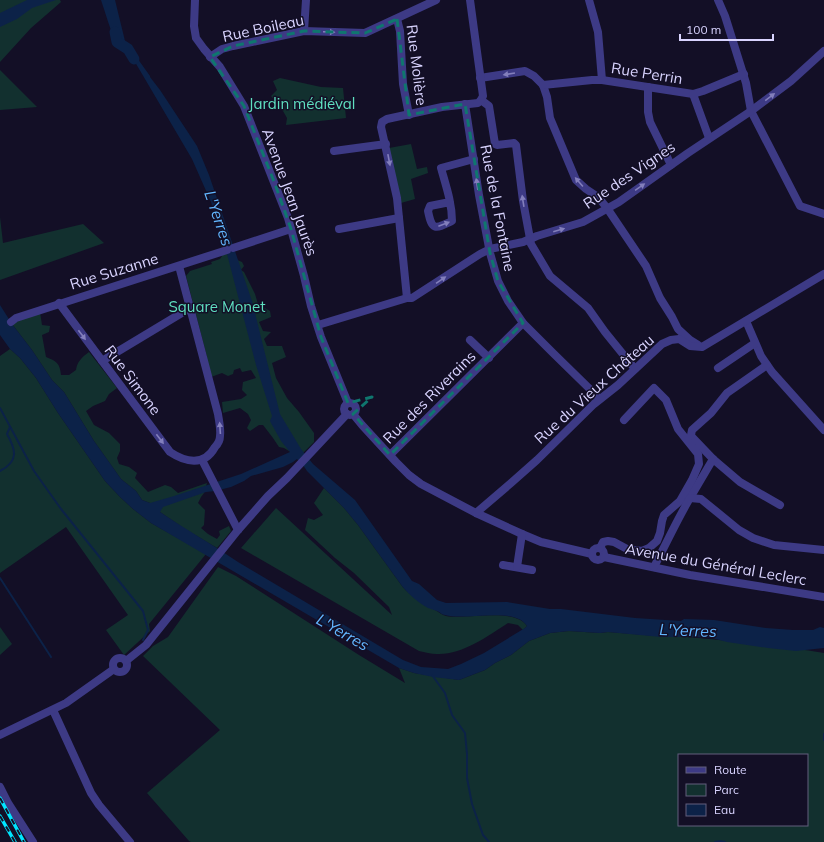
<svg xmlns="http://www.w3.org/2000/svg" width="824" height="842" viewBox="0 0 824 842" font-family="Mulish,sans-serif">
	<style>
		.green { fill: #12302f; fill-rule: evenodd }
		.water { fill: #0c2248; fill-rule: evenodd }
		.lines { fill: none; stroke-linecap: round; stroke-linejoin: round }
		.stream { stroke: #0c2248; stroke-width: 2 }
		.river { stroke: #0c2248; stroke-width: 11 }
		.minor { stroke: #3d3a85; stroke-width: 8 }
		.rail-casing { stroke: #00e5ff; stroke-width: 3.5 }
		.rail { stroke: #130f26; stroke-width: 2; stroke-dasharray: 6; stroke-linecap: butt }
		.oneway { fill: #837fbc }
		.marked { fill: none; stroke: #0f766e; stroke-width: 3; stroke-dasharray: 8 5; stroke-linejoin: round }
		.labels { text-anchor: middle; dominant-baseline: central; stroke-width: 3; stroke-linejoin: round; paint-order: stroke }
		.street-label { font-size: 15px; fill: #d9d4ff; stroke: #130f26 }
		.park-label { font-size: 15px; fill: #5fe0c0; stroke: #130f26 }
		.water-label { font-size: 16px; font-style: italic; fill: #62b6ff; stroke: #130f26 }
	</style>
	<rect width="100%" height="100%" fill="#130f26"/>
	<!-- green -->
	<g class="green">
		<path d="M0 0H60L61 2 31 28 0 62Z"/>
		<path d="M0 70 37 107 0 110Z"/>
		<path d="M280 78 321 87 343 88 346 118 286 125 287 118 283 111 271 96 277 90 273 81Z"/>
		<path d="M411 144 417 169 427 167 428 173 411 179 415 199 401 203 389 148Z"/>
		<path d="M0 217 3 243 83 224 104 243 0 280Z"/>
		<path d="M228 251 235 259 242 262 244 266 241 270 244 272 255 294 258 304 270 311 271 317 259 322 263 331 271 332 264 339 267 346H282L286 357 272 363 276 378 287 398 299 412 314 433V442L302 454H294L284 448 279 447 273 438 263 425H259L250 431 247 428 251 420 248 414 240 408 223 413 222 402 241 399 247 395 242 390 243 382 256 378 251 370 242 372 240 368 234 370 233 374 228 376 222 373 211 377 207 360V357L186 276 190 271 212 264 211 262 220 259 222 256 221 253Z"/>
		<path d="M40 312 42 325 50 326 49 332 42 335 46 357C56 361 60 363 61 375H69L76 370C77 362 82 357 89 352L117 388 109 394 105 401 93 406 86 411 94 425 109 433 120 444V451L117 458 119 464 129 467 137 473 135 478 148 492 165 485 171 487 178 493 207 483 204 493 201 497 198 503 205 510 204 525 201 528 208 534 217 539 220 535 219 531 229 526 231 531 217 548 185 529 160 512 150 503 142 500 136 491 121 479 94 441 64 392 52 380 32 350 12 324 29 316Z"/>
		<path d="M10 349 20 358 36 378 58 413 105 481 120 497 133 509 151 523 206 554 149 624 150 631 124 655 106 630 128 615 66 527 0 573V356Z"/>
		<path d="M324 488 344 508 358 525 402 586C411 597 423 603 435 610 439 612 442 615 446 616 467 620 515 607 527 626L523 630 518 625 508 623C488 636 462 655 437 654 431 654 425 652 419 651L241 548 276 508 392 615 389 607 354 573 335 558 305 530 308 518 314 520 323 515 314 503Z"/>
		<path d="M218 567 236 576 359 655 405 683 399 668 414 673 459 680 485 670 495 663 511 655 529 641 550 633 569 631 600 633 608 632 657 636 655 634C711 639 768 644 824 653V842H191L189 841 147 793 220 730 143 656 153 646 168 637ZM679 755H807V825H679Z"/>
		<path d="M0 627 12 644 0 655Z"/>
	</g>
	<!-- water -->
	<g class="water">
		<path d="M27 0H56L32 8 17 19 0 27V13Z"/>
		<path d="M101 0H115L125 41 150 76V77L160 90 197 146 209 175 252 301 280 414 301 449 313 464 355 500 412 581 419 584 437 600 446 603 507 602 550 609H561L635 618 681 621 684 619 714 620 766 628 793 630H813L820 627 824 628V648L796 651 768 648 727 642 712 638 693 637H661L608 632 600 633 569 631 550 633 529 641 511 655 495 663 485 670 459 680 433 677 414 673 399 668 151 523 133 509 120 497 105 481 58 413 36 378 20 358 10 349 0 335V305L12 324 32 350 52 380 64 392 94 441 109 462 121 479 136 491 142 500 150 503 174 496 241 474 290 452 281 441 271 423 270 421 272 416 256 365 227 254C229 251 227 248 225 246L211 202 192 159 125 45 116 43C110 29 106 15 101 0ZM297 459 303 465 307 471 344 508 358 525 402 586C409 595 419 603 428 608 431 609 434 610 437 611 440 612 442 615 445 615 465 621 515 606 527 626L525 628 484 653 461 664 448 669 421 667 403 660 238 562C212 544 185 529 160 512L163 507 206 492 215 491 231 487 244 481 251 476 283 467 293 462Z"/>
	</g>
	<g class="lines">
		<!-- stream -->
		<g class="stream">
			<path d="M0 408 34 471 61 509 143 611 148 630 143 640"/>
			<path d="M0 471C19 461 16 450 7 434L10 427"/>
			<path d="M0 578 51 657"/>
			<path d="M432 675 445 693 452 715 465 733 467 754V778L472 804 483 835 489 842"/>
			<path d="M824 734V740"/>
			<path d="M715 842 720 841 725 842"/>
		</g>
		<!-- river -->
		<path class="river" d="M115 32 117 42 128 49 134 59"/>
		<!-- minor -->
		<g class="minor">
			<path d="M195 0 194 26 196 38 204 49 220 67 244 106 288 218 304 276 311 306 321 337 348 403"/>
			<path d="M589 0 598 32 602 80"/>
			<path d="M718 0 725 16 746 83 751 111 800 206 824 214"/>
			<path d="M397 19 400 31 403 84 409 115"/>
			<path d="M304 31 306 0"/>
			<path d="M210 57 222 49 233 46 304 31 365 33 436 0"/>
			<path d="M480 78 525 71 534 76 543 85 547 97 550 118 576 180 586 189 598 197 607 208 646 266 660 298 672 317 678 329 690 340 698 345"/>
			<path d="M543 85 592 80H602L693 94 703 91 744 74"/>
			<path d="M648 87V112L650 122 671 165"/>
			<path d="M693 94 709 138"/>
			<path d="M481 100 489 106 495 144 497 145 514 143 516 145 523 201 531 244 550 276 588 308 605 332 635 369"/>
			<path d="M465 104 479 195 490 253 498 281 508 301 523 323 552 352 600 399"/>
			<path d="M334 151 386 144"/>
			<path d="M450 202 430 206 428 211C432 231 435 229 452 221 452 203 446 186 441 168L474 159"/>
			<path d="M339 229 399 218"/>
			<path d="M233 248 291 229"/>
			<path d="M407 298 397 198 381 127 382 122 387 119 442 107 478 103 481 100 483 96 470 0"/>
			<path d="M59 303 170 452C185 462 204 467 215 447 218 444 220 440 220 436 221 429 219 421 218 414L179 266"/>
			<path d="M746 321 761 356 772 372 824 430"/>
			<path d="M11 322 16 318 227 250"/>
			<path d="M318 325 407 298H412L480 254 490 249 523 242 537 236 583 222 619 202 688 153 751 111 791 81 824 51"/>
			<path d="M470 340 489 358"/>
			<path d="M102 361 190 308"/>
			<path d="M767 365 727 393 711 413 692 430 691 435 692 437 713 459 740 482 780 505"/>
			<path d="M718 368 755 343"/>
			<circle cx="350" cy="409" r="6"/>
			<path d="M353 414 362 425 396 462 409 475 421 484 476 513 522 534 541 542 592 554"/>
			<path d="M390 455 523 323"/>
			<path d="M202 460 238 530"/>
			<path d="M690 498 713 459"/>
			<path d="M476 513 511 483 537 460 594 404 618 385 662 344 671 340 679 339 690 346 702 347 824 274"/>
			<circle cx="598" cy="554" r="6"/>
			<path d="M600 548 603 542 608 541 614 542 627 549 642 551 649 548 657 541 660 533 662 521 664 515 680 501 692 480 699 464 698 454 678 429 666 400 654 388 624 420"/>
			<path d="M604 557 690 575 824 597"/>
			<path d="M503 565 532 570"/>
			<path d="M517 567 522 534"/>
			<path d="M654 567C666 544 677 520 690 498L701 499 739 530 753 538 774 545 824 550"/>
			<circle cx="120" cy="665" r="7"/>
			<path d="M126 661 146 645 238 530 268 496 287 478 347 414"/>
			<path d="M53 710 91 793 99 805 130 842"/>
			<path d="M0 735 66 703 114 669"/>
			<path d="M0 787 8 803 33 842"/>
		</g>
		<!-- rail casing -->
		<g class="rail-casing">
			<g id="rail">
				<path d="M0 798 24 842"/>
				<path d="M0 816 15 842"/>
			</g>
		</g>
		<!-- rail -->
		<use href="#rail" class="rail"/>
	</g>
	<!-- one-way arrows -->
	<defs><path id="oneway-solid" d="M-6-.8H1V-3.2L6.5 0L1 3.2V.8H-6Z"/></defs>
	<g class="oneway">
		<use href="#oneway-solid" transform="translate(329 32) rotate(2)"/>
		<use href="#oneway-solid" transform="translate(509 74) rotate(171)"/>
		<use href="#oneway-solid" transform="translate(770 97) rotate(-37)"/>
		<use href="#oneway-solid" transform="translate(389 160) rotate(79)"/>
		<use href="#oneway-solid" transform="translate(579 182) rotate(-131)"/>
		<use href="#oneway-solid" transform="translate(477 184) rotate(-98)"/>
		<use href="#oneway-solid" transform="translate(640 187) rotate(-35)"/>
		<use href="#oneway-solid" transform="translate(523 201) rotate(-99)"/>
		<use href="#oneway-solid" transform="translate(444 224) rotate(-21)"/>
		<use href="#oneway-solid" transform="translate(559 230) rotate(-16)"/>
		<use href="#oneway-solid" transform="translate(441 280) rotate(-34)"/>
		<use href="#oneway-solid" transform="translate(82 335) rotate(53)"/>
		<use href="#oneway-solid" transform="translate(220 428) rotate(-94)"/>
		<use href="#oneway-solid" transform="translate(160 439) rotate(53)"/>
	</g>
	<!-- marked area -->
	<path class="marked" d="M397 19 409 115 465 104 490 253 498 281 523 323 390 455 353 414 372 397 348 403 321 337 291 229 275 184 244 106 210 57 233 46 304 31 365 33Z"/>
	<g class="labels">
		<!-- street labels -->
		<g class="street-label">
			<text transform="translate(263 28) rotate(-12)">Rue Boileau</text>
			<text transform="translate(417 65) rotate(83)">Rue Molière</text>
			<text transform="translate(647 73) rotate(9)">Rue Perrin</text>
			<text transform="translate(629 175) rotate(-34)">Rue des Vignes</text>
			<text transform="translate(290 192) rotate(70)">Avenue Jean Jaurès</text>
			<text transform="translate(498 208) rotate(79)">Rue de la Fontaine</text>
			<text transform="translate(114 271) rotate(-17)">Rue Suzanne</text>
			<text transform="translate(133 380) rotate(53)">Rue Simone</text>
			<text transform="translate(594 389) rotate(-42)">Rue du Vieux Château</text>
			<text transform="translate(429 397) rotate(-45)">Rue des Riverains</text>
			<text transform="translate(716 564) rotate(10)">Avenue du Général Leclerc</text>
		</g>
		<!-- park labels -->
		<g class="park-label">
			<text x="302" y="103">Jardin médiéval</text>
			<text x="217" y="306">Square Monet</text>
		</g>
		<!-- water labels -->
		<g class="water-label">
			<text transform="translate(219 218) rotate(71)">L'Yerres</text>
			<text transform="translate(688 630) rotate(2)">L'Yerres</text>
			<text transform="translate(343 632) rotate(30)">L'Yerres</text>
		</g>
	</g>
	<!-- legend -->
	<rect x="678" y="754" width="130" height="72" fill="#130f26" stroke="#625e7d"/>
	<rect x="686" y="767" width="20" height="6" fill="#3d3a85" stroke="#625e7d"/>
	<text x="714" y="774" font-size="12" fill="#d9d4ff">Route</text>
	<rect x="686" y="784" width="20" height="12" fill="#12302f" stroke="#625e7d"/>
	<text x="714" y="794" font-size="12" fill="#d9d4ff">Parc</text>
	<rect x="686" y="804" width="20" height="12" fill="#0c2248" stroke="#625e7d"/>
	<text x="714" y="814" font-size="12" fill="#d9d4ff">Eau</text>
	<!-- scale -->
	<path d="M680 34v6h93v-6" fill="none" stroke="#d9d4ff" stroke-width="2"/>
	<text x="686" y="34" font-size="12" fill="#d9d4ff" stroke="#130f26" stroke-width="3" paint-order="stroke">100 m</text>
</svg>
